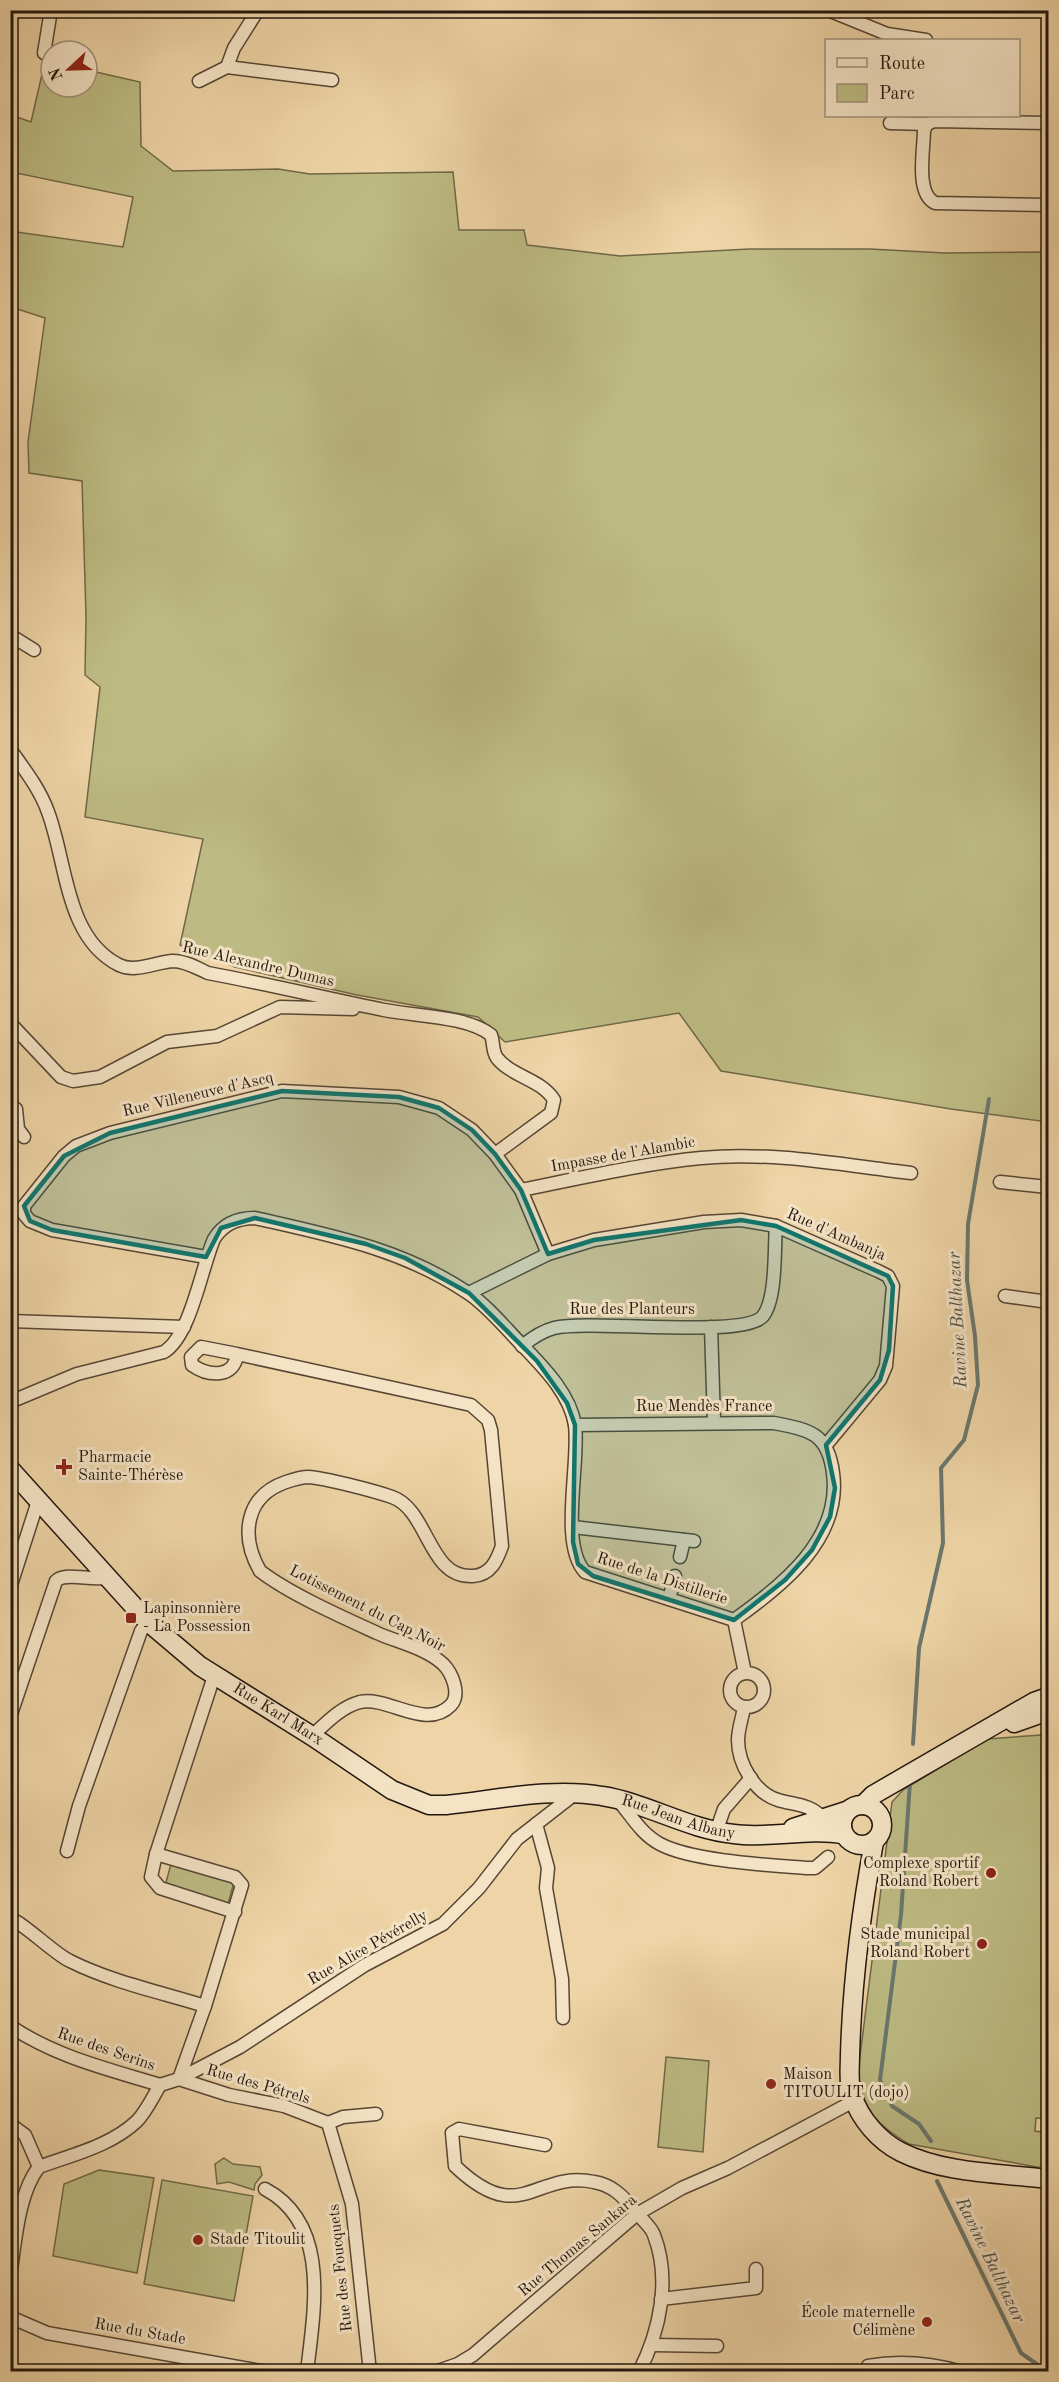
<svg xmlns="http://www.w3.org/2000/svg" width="1059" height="2382" viewBox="0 0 1059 2382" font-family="'Old Standard TT',serif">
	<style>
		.green { fill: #bdbb83; stroke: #706848; stroke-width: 1.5 }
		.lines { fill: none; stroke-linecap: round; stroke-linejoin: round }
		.stream { stroke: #6a776d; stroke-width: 4 }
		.minor-casing { stroke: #564634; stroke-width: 15 }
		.secondary-casing { stroke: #23160e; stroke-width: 21 }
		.minor { stroke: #f4e3c5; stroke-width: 12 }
		.secondary { stroke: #f4e3c5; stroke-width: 18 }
		.marked { fill: #0f766e; fill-opacity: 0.2; stroke: #0f766e; stroke-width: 4.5; stroke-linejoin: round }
		.poi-dot { fill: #8f2418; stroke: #f4e3c5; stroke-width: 2 }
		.labels { text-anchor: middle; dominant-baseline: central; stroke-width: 6; stroke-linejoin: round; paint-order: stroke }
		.street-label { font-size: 16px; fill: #23160e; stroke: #f4e3c5 }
		.poi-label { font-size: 16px; fill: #23160e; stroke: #f4e3c5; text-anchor: start }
		.water-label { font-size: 18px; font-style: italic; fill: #4d4e45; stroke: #f4e3c5 }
	</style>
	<rect width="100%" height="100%" fill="#eed4a6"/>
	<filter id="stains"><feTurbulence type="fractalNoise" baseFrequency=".00333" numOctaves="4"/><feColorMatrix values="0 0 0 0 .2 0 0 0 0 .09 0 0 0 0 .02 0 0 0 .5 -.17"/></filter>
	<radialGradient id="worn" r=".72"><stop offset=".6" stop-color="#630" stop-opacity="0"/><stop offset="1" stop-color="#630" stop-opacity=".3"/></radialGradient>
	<!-- green -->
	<g class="green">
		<path d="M45 61 51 62V87H87V70L140 82 141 146 173 171 278 169 310 174 453 172 459 230H524L527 245 620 256 749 249H870L945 253 1048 252V1122L951 1109 721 1071 679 1013 505 1042 478 1017 357 995 235 967 180 945 203 839 85 817 100 687 85 675 86 616 82 481 29 473 28 442 45 318 11 307 10 231 123 247 133 197 11 172V115L31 122Z"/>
		<path d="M1041 1735 1048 1736V2119L1036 2118 1035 2131 1048 2133V2169L909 2144C877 2125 862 2110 858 2072L892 1802 903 1790 987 1739Z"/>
		<path d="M171 1864 234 1882 228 1904 165 1886Z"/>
		<path d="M666 2057 709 2061 703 2152 658 2147Z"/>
		<path d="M224 2158 233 2164 260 2167 262 2175 255 2184 254 2190 229 2182 217 2184 215 2164Z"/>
		<path d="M99 2170 154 2178 137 2273 53 2256 64 2184Z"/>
		<path d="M162 2180 253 2196 234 2301 144 2284Z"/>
	</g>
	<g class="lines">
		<!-- stream -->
		<g class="stream">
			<path d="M913 1744 919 1648 943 1543 941 1468 964 1440 978 1385 975 1336 967 1280 968 1224 989 1099"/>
			<path d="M910 1782 901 1915 880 2080 892 2106 919 2124 931 2141"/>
			<path d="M937 2181 1021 2353 1048 2372"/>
		</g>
		<!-- minor casing -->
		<g class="minor-casing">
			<g id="minor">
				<path d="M828 10 887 34 926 40"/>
				<path d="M44 53 51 10"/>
				<path d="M227 67 234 48 258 10"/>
				<path d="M199 81 227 67 332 80"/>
				<path d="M890 123 927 124 934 121 1048 123"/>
				<path d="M927 124 924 130C924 150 915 193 935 203L1048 205"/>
				<path d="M10 635 34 650"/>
				<path d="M10 749C24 769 40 789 48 812 67 862 65 938 119 965 135 973 156 962 173 961 185 961 197 968 208 973 267 984 325 998 384 1010 414 1016 468 1016 491 1035 494 1043 492 1051 497 1058 512 1077 541 1079 554 1100L551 1113 495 1154"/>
				<path d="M10 1023 61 1077 73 1081 100 1077 167 1042 217 1036 280 1007 353 1009"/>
				<path d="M10 1105 16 1109 18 1129 24 1137"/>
				<path d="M1000 1182 1048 1187"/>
				<path d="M521 1190C581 1178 640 1164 701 1158 771 1151 842 1165 911 1173"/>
				<path d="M206 1257 52 1230 30 1221 24 1214V1206L64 1156 76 1146 110 1133 282 1091 399 1097 439 1108 472 1130 495 1154 521 1190 548 1254"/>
				<path d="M469 1293 548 1254 594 1240 704 1222 741 1220 776 1226 878 1271 888 1276 893 1286 886 1366 880 1380 826 1445"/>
				<path d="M1005 1296 1048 1302"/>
				<path d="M10 1321 184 1327"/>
				<path d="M711 1327 714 1422"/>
				<path d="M522 1346C532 1338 542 1331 554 1328 591 1319 745 1339 763 1316 777 1298 774 1248 776 1226"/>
				<path d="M237 1354C235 1378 209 1377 192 1365L191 1357 201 1347 237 1354 471 1405 488 1420 491 1430 502 1546C497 1560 491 1575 473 1576 428 1579 429 1510 392 1497 375 1491 325 1478 308 1477 301 1477 292 1480 286 1482 245 1496 240 1536 260 1571 290 1594 342 1617 377 1633 397 1642 426 1648 443 1664 452 1673 461 1694 451 1705 426 1731 389 1696 360 1702 341 1707 326 1723 312 1736"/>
				<path d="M10 1402 77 1374 164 1352C191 1335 201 1269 214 1239 223 1224 237 1218 255 1218 330 1235 403 1249 468 1293 488 1306 506 1329 523 1346 544 1368 570 1394 575 1425 580 1463 559 1544 585 1572L734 1620"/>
				<path d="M575 1425 774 1423C810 1430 828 1433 833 1473 842 1539 782 1586 734 1620"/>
				<path d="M573 1527 694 1541"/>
				<path d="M680 1557 684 1540"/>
				<path d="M10 1588 39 1498"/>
				<path d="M669 1599 675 1576"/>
				<path d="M734 1620 745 1673"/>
				<circle cx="747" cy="1690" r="17"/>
				<path d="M214 1676 156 1854 151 1877 160 1888 235 1912"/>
				<path d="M744 1708C742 1718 738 1730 738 1740 738 1764 755 1793 778 1800 795 1805 809 1804 822 1817"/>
				<path d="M10 1717 56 1581C65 1571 94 1582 109 1577"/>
				<path d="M618 1800C631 1815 641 1834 660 1844 692 1861 768 1865 806 1868H815L828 1857"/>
				<path d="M536 1824 548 1868 546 1888 562 1979 563 2018"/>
				<path d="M716 1832 724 1809 751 1778"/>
				<path d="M67 1851 79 1806 141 1631 148 1622"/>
				<path d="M156 1854 235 1877 242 1885 205 2006 179 2079"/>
				<path d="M10 1919C22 1921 53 1953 70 1961 112 1982 160 1992 205 2006"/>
				<path d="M10 2026C56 2057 108 2069 160 2085"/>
				<path d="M179 2079 229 2095 284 2106 328 2123 352 2204 370 2372"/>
				<path d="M160 2085 179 2079 240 2047 365 1965 443 1924 479 1888 517 1839 576 1793"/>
				<path d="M328 2123 343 2117 376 2114"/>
				<path d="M10 2124 25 2135 39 2167"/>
				<path d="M545 2145 459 2129 452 2133 455 2166C521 2229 534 2170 594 2182 612 2185 623 2196 634 2210 640 2218 651 2226 654 2235 671 2279 660 2331 639 2372"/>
				<path d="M265 2189C331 2224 314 2310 307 2372"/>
				<path d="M10 2277C15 2245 18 2193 39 2167 71 2155 111 2146 137 2121 146 2112 153 2097 160 2085"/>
				<path d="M661 2299 756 2288V2269"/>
				<path d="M10 2317 47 2333 266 2372"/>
				<path d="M653 2345 717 2346"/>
				<path d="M868 2366C901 2360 930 2363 962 2372"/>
				<path d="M435 2372 458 2364 473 2355 637 2214 682 2188 728 2168 854 2101"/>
			</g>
		</g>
		<!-- secondary casing -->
		<g class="secondary-casing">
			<g id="secondary">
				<path id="s1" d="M10 1469 148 1622 200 1666 312 1736 392 1790 429 1805H446C496 1800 552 1787 602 1796 647 1803 687 1829 734 1834 770 1839 806 1828 843 1834"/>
				<path d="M1014 1723 1048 1711"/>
				<circle cx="862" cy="1825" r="20"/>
				<path d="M863 1805 873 1795 1034 1702 1048 1697"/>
				<path d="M793 1828 846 1811"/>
				<path d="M874 1842C861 1912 852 1984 850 2055 850 2068 848 2082 852 2095 860 2119 879 2141 901 2152 945 2174 1001 2173 1048 2179"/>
			</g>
		</g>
		<!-- minor -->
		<use href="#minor" class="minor"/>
		<!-- secondary -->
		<use href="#secondary" class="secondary"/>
	</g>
	<!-- marked area -->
	<path class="marked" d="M282 1091 399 1097 439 1108 472 1130 495 1154 521 1190 548 1254 594 1240 741 1220 776 1226 888 1276 893 1286 889 1350 880 1380 826 1445 835 1488 830 1517 812 1550 785 1580 734 1620 593 1576 578 1564 573 1542 575 1425 567 1403 537 1361 469 1293 405 1258 366 1244 255 1218 221 1228 206 1257 52 1230 30 1221 24 1206 64 1156 110 1133Z"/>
	<!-- markers -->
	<g class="poi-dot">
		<path d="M61 1458h6v6h6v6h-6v6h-6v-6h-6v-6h6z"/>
		<rect x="125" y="1612" width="12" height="12" rx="3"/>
		<circle cx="991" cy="1873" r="6"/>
		<circle cx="982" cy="1944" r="6"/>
		<circle cx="771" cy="2084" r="6"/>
		<circle cx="198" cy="2240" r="6"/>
		<circle cx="927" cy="2322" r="6"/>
	</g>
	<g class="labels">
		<!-- street labels -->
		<g class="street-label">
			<text transform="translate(258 965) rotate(13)">Rue Alexandre Dumas</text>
			<text transform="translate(198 1095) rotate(-13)">Rue Villeneuve d'Ascq</text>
			<text transform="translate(623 1155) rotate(-10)">Impasse de l'Alambic</text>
			<text transform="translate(836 1235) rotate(24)">Rue d'Ambanja</text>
			<text x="632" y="1310">Rue des Planteurs</text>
			<text x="704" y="1407">Rue Mendès France</text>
			<text transform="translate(662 1579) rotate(18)">Rue de la Distillerie</text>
			<text transform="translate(367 1609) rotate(27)">Lotissement du Cap Noir</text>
			<text stroke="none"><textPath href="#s1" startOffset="366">Rue Karl Marx</textPath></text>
			<text stroke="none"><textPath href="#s1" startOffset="796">Rue Jean Albany</textPath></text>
			<text transform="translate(368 1948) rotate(-30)">Rue Alice Pévérelly</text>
			<text transform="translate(106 2050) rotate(19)">Rue des Serins</text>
			<text transform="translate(258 2085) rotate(16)">Rue des Pétrels</text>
			<text transform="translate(578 2246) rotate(-40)">Rue Thomas Sankara</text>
			<text transform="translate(341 2268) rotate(-96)">Rue des Foucquets</text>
			<text transform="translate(140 2332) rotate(10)">Rue du Stade</text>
		</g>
		<!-- poi labels -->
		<g class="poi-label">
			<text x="78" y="1458">Pharmacie<tspan x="78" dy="18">Sainte-Thérèse</tspan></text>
			<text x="143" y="1609">Lapinsonnière<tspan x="143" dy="18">- La Possession</tspan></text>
			<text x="979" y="1864" text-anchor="end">Complexe sportif<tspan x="979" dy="18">Roland Robert</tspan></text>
			<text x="970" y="1935" text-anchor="end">Stade municipal<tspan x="970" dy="18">Roland Robert</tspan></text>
			<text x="783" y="2075">Maison<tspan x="783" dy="18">TITOULIT (dojo)</tspan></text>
			<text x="210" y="2240">Stade Titoulit</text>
			<text x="915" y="2313" text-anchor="end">École maternelle<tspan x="915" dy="18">Célimène</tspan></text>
		</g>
		<!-- water labels -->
		<g class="water-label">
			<text transform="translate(958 1320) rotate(-93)">Ravine Balthazar</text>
			<text transform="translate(990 2260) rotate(64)">Ravine Balthazar</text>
		</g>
	</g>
	<!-- margin -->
	<rect width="1059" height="2382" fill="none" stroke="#eed4a6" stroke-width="36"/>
	<rect x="12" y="12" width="1035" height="2358" fill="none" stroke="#23160e" stroke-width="3"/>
	<rect x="18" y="18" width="1023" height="2346" fill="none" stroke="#23160e" stroke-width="1.5"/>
	<!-- legend -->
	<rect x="825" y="39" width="195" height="78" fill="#f4e3c5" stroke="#a0917c" stroke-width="1.5"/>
	<rect x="837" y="58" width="30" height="9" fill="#f4e3c5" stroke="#a0917c" stroke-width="1.5"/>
	<text x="879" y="69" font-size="18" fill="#23160e">Route</text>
	<rect x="837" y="84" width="30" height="18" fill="#bdbb83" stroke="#a0917c" stroke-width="1.5"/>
	<text x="879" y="99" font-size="18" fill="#23160e">Parc</text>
	<!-- north arrow -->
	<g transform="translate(69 69) rotate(248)"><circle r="28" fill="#f4e3c5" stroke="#a0917c" stroke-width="1.5"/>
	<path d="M0-4.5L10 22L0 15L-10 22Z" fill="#8f2418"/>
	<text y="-9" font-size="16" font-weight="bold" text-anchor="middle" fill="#23160e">N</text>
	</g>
	<rect width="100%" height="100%" filter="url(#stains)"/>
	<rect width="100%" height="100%" fill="url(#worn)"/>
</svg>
